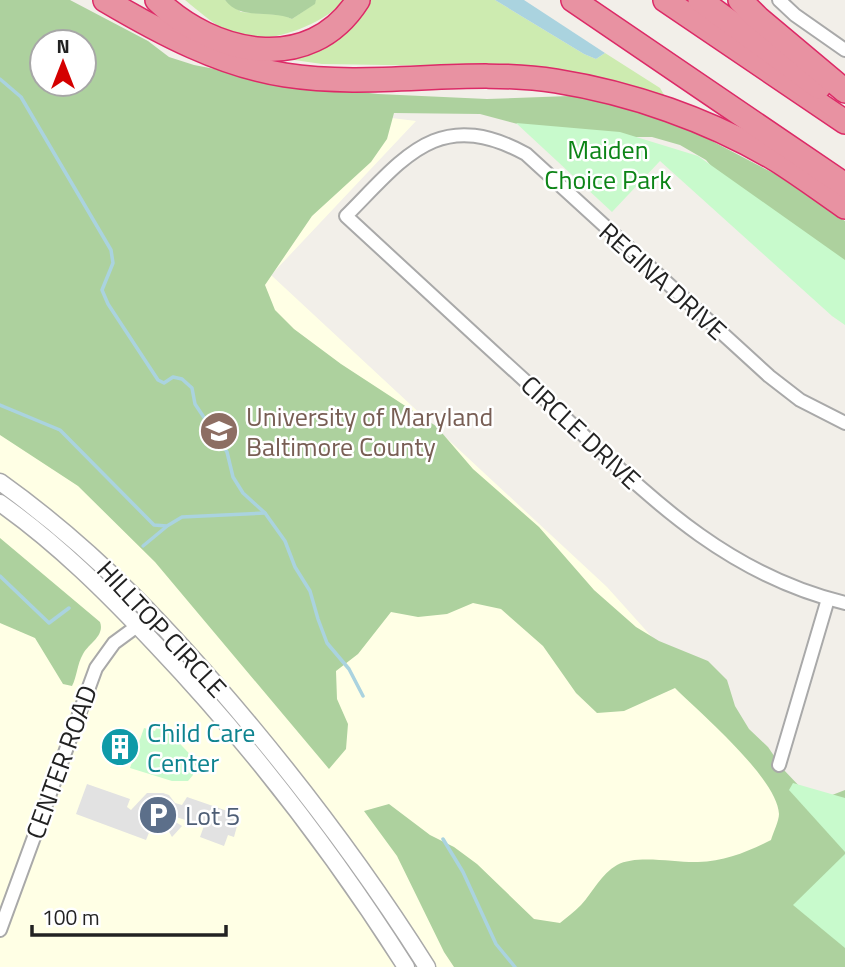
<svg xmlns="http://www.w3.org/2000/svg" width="845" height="967" viewBox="0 0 845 967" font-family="'Titillium Web',sans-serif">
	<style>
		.education { fill: #ffffe5; fill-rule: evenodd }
		.grass { fill: #cdebb0 }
		.forest { fill: #add19e; fill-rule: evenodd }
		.park { fill: #c8facc }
		.parking { fill: #e2e2e2 }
		.water { fill: #aad3df }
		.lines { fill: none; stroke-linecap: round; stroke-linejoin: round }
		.stream { stroke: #aad3df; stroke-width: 3.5 }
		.minor-casing { stroke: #a9a9a9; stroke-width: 16 }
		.tertiary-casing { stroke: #a9a9a9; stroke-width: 19 }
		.motorway-casing { stroke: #dc2a67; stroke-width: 26 }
		.minor { stroke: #fff; stroke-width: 12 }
		.tertiary { stroke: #fff; stroke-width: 16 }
		.motorway { stroke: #e892a2; stroke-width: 23 }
		.labels { text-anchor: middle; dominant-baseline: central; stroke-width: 5; stroke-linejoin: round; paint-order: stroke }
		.park-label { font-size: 26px; fill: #0c8416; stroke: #fff }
		.street-label { font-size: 26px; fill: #222; stroke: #fff }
		.education-label { font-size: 26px; fill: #785e54; stroke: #fff; text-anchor: start }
		.culture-label { font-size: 26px; fill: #0d838f; stroke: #fff; text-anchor: start }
		.service-label { font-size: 26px; fill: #4e5e75; stroke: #fff; text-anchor: start }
	</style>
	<rect width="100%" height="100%" fill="#f2efe9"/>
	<!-- education -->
	<path class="education" d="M0 0 279 104 416 121 271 275 607 587 845 852V967H0ZM42 42H84V84H42Z"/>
	<!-- grass -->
	<g class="grass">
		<path d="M185 0H225L241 12 283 15 292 19 314 4 316 0H344C326 24 263 48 234 35 222 31 196 9 185 0Z"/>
		<path d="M368 0H495L584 54 596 59 605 53 660 88 666 98 602 78 513 67 322 64 238 52 277 56 329 44 351 26Z"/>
	</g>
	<!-- forest -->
	<g class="forest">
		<path d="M0 0H70L148 41 169 57 194 65 298 85 378 94 487 99 597 95 687 128 777 175 845 221V298L724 181 706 160 680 145 652 137H587L533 128 480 114 394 113 387 139 371 162 312 216 265 285 275 310 294 329 341 364 436 426 473 469 539 527 594 590 636 627 659 641 708 661 727 680 735 706 749 729 768 747 783 769 802 789 827 797 845 790V967H454L444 952 397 856 364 811 389 804 430 835 454 847 477 864 534 919 560 923C567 917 574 912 581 905 593 892 601 874 617 865 637 854 676 863 698 862 725 861 747 852 771 840 773 833 779 821 779 814 777 778 701 714 675 688L624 711 597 713 576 693 543 646 501 609 473 603 447 614 418 617 391 612 358 654 336 671 337 699 348 724 346 749 329 769 155 562 78 486 0 435ZM42 42H84V84H42Z"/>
		<path d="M225 0H316L315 4 292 19C270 9 241 21 225 0Z"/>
		<path d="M0 538 100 622C105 636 89 643 83 654 77 664 77 677 72 686L63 684 35 638 0 623Z"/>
	</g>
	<!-- park -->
	<g class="park">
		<path d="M516 123 620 132 698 156 845 260V325L832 316 660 161 612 212Z"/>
		<path d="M157 726 168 731 198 763 199 766 193 765V775L188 781H172L130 768 144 728 155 731Z"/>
		<path d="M793 783 845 798V852L789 790Z"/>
		<path d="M845 854V948L793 905Z"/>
	</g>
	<!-- parking -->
	<path class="parking" d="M87 784 130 799 127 807 131 810 147 793H163L169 795 175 803 182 805 187 797 236 814 232 824 237 826 234 837 228 835 224 846 200 837 204 826 176 817 174 821 182 826 172 837 167 828 150 830 146 840 76 814Z"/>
	<!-- water -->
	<path class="water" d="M495 0H524L605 53 596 59 584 54Z"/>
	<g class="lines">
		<!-- stream -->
		<g class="stream">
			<path d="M0 79 21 97 111 250 113 263 102 290 108 304 158 380 164 383 173 377 182 379 192 388 195 404 227 452 233 477 243 493 265 513 285 541 295 567 310 591 318 619 327 643 349 669 363 696"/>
			<path d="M0 405 60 430 154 525 167 526 182 517 265 513"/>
			<path d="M143 546 166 527"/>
			<path d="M0 576 49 623 69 608"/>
			<path d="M443 839 463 872 496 944 515 967"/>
		</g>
		<!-- minor casing -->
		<g class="minor-casing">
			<g id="minor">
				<path d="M779 0 795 15 845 50"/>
				<path d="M845 423 800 400 769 376 526 154C438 106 404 158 346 216 413 278 479 339 546 400 639 486 717 572 845 603"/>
				<path d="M779 765 828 599"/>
				<path d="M0 930 96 668 114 643 144 621"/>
			</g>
		</g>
		<!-- tertiary casing -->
		<g class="tertiary-casing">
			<g id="tertiary">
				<path d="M0 482C98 552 174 634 251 726 315 803 374 883 427 967"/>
				<path d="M0 503C58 544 107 593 156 645 250 744 333 852 406 967"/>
			</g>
		</g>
		<!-- motorway casing -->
		<g class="motorway-casing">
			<g id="motorway">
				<path d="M105 0C161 33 221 65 285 75 375 89 467 67 556 81 631 93 709 120 775 159 799 174 822 191 845 207"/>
				<path d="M157 0C213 55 310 76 358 0"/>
				<path d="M573 0 845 185"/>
				<path d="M665 0 845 122"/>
				<path d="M700 0 819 87"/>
				<path d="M740 0 758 18 845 91"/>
			</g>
		</g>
		<!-- minor -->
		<use href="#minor" class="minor"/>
		<!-- tertiary -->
		<use href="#tertiary" class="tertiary"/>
		<!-- motorway -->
		<use href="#motorway" class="motorway"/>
	</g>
	<!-- icons -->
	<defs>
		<g id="university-disc" transform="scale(2.0125)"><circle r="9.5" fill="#8d6e63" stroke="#fff"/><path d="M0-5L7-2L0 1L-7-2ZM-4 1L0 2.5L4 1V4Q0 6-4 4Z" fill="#fff"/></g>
		<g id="building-disc" transform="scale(2.0125)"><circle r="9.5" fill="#0f9aa8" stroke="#fff"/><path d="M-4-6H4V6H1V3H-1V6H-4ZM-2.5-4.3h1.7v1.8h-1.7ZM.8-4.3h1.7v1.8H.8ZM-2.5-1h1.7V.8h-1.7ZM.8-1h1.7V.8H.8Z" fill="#fff"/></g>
		<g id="parking-disc" transform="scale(2.0125)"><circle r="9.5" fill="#5c6f8a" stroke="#fff"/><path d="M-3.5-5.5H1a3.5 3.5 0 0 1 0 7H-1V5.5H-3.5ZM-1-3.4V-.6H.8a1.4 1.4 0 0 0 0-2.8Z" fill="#fff"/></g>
	</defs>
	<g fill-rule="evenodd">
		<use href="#university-disc" x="219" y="431"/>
		<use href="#building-disc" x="120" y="747"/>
		<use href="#parking-disc" x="158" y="815"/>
	</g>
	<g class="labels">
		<!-- park labels -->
		<g class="park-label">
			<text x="608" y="149">Maiden<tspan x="608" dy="30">Choice Park</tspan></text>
		</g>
		<!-- street labels -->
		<g class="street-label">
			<text transform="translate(663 281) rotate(42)">REGINA DRIVE</text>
			<text transform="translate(581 432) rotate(43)">CIRCLE DRIVE</text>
			<text transform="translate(162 629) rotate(47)">HILLTOP CIRCLE</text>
			<text transform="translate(61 762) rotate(-70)">CENTER ROAD</text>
		</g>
		<!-- education labels -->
		<g class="education-label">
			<text x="246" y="416">University of Maryland<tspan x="246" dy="30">Baltimore County</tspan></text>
		</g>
		<!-- culture labels -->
		<g class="culture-label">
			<text x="147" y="732">Child Care<tspan x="147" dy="30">Center</tspan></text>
		</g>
		<!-- service labels -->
		<g class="service-label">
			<text x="185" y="815">Lot 5</text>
		</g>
	</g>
	<!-- north arrow -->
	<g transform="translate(63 63)"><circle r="33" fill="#ffffff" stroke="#a7a7a7" stroke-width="2"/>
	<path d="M0-5L12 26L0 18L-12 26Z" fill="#d40000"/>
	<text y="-10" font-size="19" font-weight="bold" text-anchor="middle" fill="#222222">N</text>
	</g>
	<!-- scale -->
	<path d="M32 925v10h194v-10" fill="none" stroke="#222222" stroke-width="3.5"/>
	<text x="42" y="925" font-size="21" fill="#222222" stroke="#ffffff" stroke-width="5" paint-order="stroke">100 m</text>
</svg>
